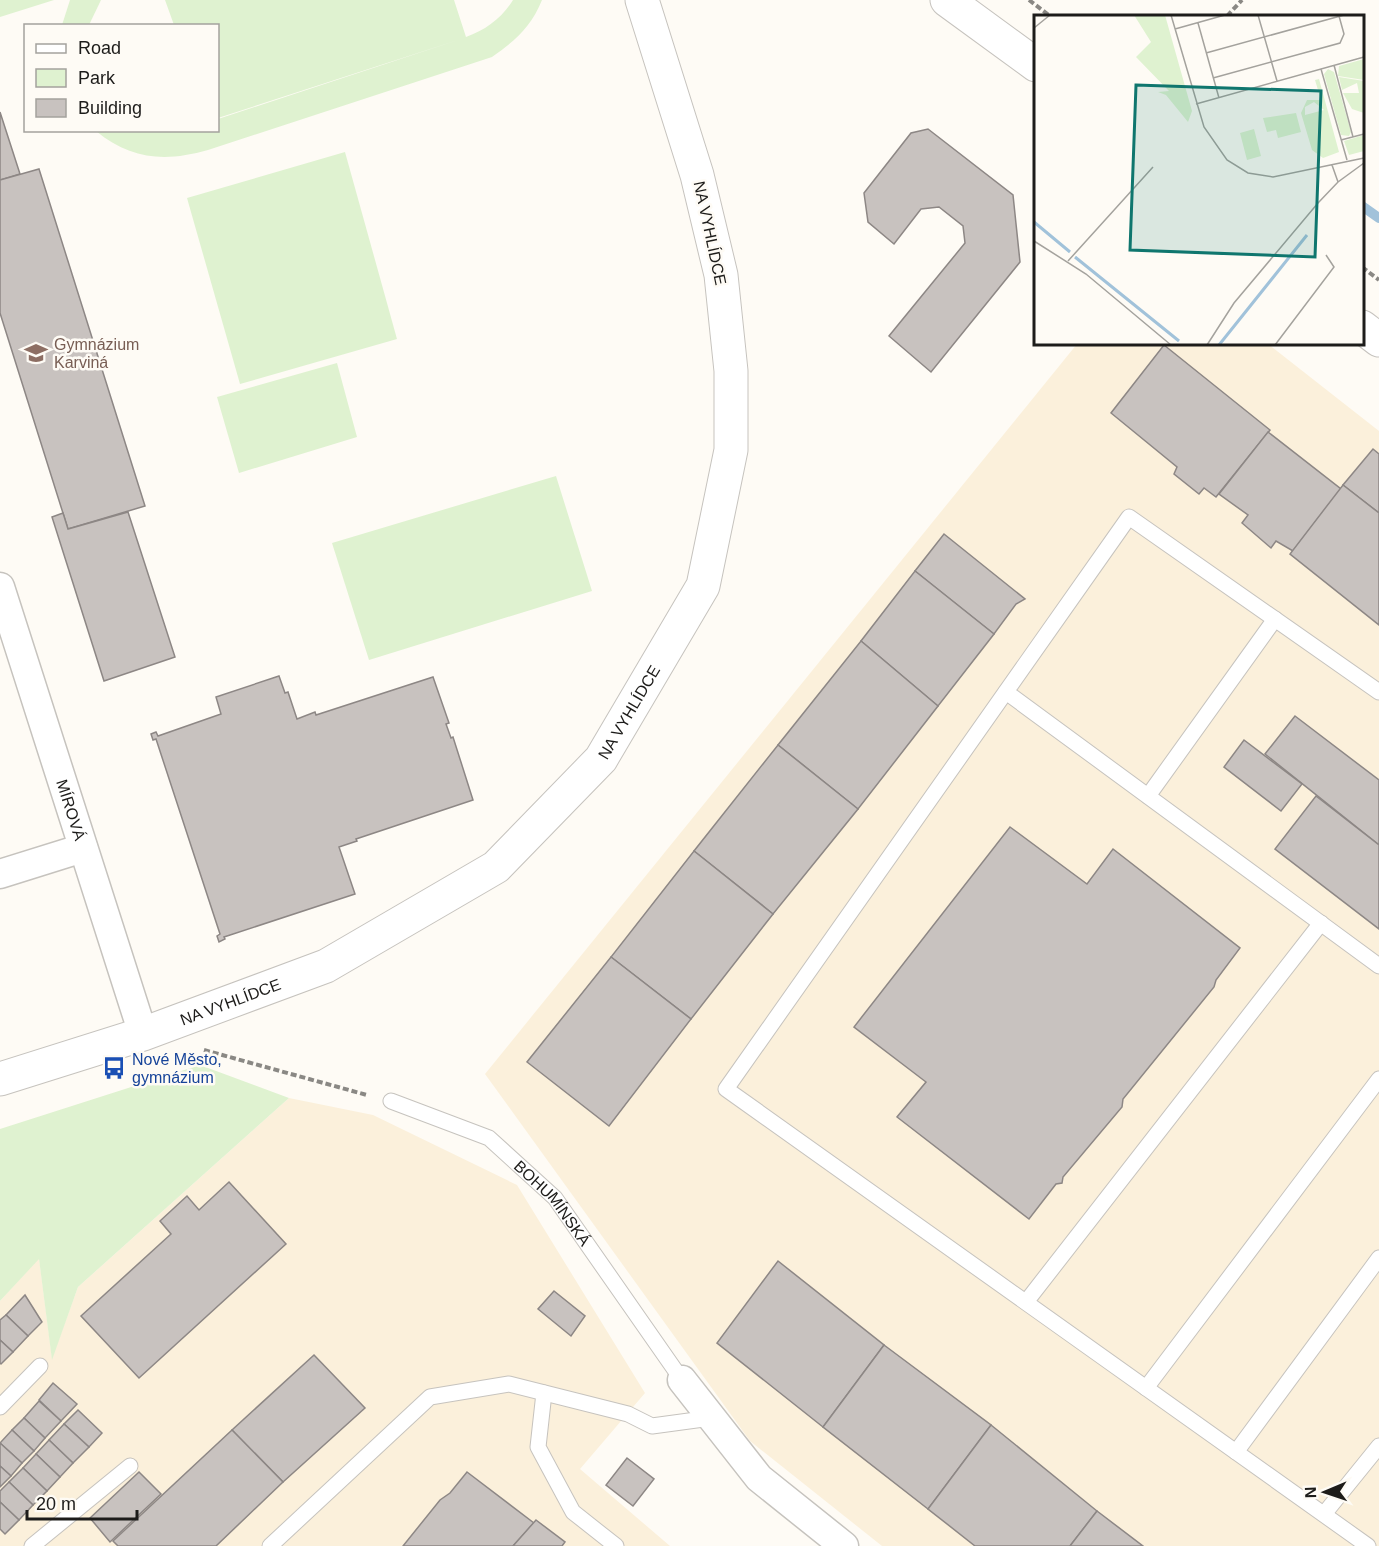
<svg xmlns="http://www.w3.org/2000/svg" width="1379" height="1546" viewBox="0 0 1379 1546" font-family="Arial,sans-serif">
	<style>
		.industrial { fill: #fbf0db }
		.green { fill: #dff2d0 }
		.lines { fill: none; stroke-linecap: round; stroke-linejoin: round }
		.stream { stroke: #a1c2da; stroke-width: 10 }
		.building { fill: #c8c2bf; stroke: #8d8785; stroke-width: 1.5 }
		.lane-casing { stroke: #c6c3be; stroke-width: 17 }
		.street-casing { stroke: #c6c3be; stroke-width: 31 }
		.secondary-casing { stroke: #c6c3be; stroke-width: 35 }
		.path { stroke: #8a8884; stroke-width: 4; stroke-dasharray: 6 3; stroke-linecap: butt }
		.lane { stroke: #fff; stroke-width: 15 }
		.street { stroke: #fff; stroke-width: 28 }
		.secondary { stroke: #fff; stroke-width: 33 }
		.labels { text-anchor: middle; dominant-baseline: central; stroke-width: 5; stroke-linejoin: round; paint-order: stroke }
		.street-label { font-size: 16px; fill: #1d1c1a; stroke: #fefbf5 }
		.education-label { font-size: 16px; fill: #785e54; stroke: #fefbf5; text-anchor: start }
		.transit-label { font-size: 16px; fill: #164399; stroke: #fefbf5; text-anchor: start }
		.inset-river { fill: none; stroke: #a1c2da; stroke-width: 3 }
		.inset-road { fill: none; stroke: #a4a29d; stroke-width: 1.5 }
		.view { fill: #0f766e; fill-opacity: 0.15; stroke: #0f766e; stroke-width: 3 }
		.inset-edge { fill: none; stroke: #1d1c1a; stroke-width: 3 }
	</style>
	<rect width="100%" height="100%" fill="#fefbf5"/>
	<!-- industrial -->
	<g class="industrial">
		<path d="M1077 344H1268L1379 431V1546H882L750 1441 485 1074Z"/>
		<path d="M289 1098 373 1115 517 1185 645 1393 580 1469 670 1546H0V1301L39 1258 52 1358 78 1287Z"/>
	</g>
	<!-- green -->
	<g class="green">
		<path d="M0 0H54L0 17Z"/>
		<path d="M70 0H101L89 25H62Z"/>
		<path d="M165 0H454L466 37C486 30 502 18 513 0H542C531 27 516 40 492 57L208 150C166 162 131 160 96 131L218 130V119L461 39 218 118V26L174 25Z"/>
		<path d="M345 152 397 339 240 384 187 198Z"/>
		<path d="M337 363 357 437 239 473 217 397Z"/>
		<path d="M556 476 592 591 369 660 332 543Z"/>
		<path d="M200 1065 289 1098 78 1287 52 1360 39 1259 0 1301V1129Z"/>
	</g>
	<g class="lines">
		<!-- stream -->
		<path class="stream" d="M1362 206 1379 218"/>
	</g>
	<!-- building -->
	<g class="building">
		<path d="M0 112 20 174 0 180Z"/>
		<path d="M928 129 1013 195 1020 262 931 372 889 336 965 243 963 226 939 207 921 209 894 244 868 222 864 193 911 133Z"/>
		<path d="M39 169 145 506 68 529 0 313V180Z"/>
		<path d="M1164 345 1270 430 1216 497 1204 488 1199 494 1174 474 1177 467 1111 413Z"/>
		<path d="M1268 432 1341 489 1293 551 1276 541 1271 548 1242 523 1248 515 1219 494Z"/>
		<path d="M1373 449 1379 454V513L1343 485Z"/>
		<path d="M1343 485 1379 513V625L1290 554Z"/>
		<path d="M128 512 175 657 104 681 52 517 63 513 68 529Z"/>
		<path d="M944 534 1025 599 1016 604 994 634 915 571Z"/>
		<path d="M915 571 994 634 938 706 861 641Z"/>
		<path d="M861 641 938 706 858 809 778 745Z"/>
		<path d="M279 676 285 693 288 692 297 719 315 712 316 715 433 677 449 723 446 724 451 738 453 737 473 800 356 839 357 841 339 847 355 894 224 937 225 939 219 942 217 936 220 934 156 739 153 740 151 734 156 732 158 736 221 714 216 697Z"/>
		<path d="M1295 716 1379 780V845L1265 754Z"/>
		<path d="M1244 740 1302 784 1281 811 1224 767Z"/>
		<path d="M778 745 858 809 773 914 694 851Z"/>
		<path d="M1316 796 1379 845V929L1275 849Z"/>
		<path d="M1010 827 1087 884 1113 849 1240 948 1216 980 1214 987 1123 1099 1122 1107 1063 1177 1062 1183 1056 1184 1029 1219 897 1117 926 1082 854 1027Z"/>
		<path d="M694 851 773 914 691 1019 611 957Z"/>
		<path d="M611 957 691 1019 609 1126 527 1062Z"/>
		<path d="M229 1182 286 1244 139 1378 81 1316 171 1234 160 1221 187 1196 199 1210Z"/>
		<path d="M778 1261 884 1345 823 1427 717 1343Z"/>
		<path d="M554 1291 585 1316 571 1336 538 1309Z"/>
		<path d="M25 1295 42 1322 28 1336 6 1315Z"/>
		<path d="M6 1315 28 1336 13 1352 0 1340V1320Z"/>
		<path d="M0 1340 13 1352 1 1364 0 1363Z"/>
		<path d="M884 1345 991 1425 928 1509 823 1427Z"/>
		<path d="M314 1355 365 1408 283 1482 232 1430Z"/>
		<path d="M53 1383 77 1404 61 1421 39 1400Z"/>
		<path d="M39 1401 61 1421 45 1438 24 1418Z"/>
		<path d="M78 1410 102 1433 89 1447 64 1424Z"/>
		<path d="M24 1418 45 1438 34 1451 12 1430Z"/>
		<path d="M64 1424 89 1447 73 1463 49 1440Z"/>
		<path d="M991 1425 1097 1511 1070 1546H975L928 1509Z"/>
		<path d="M12 1430 34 1451 22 1463 0 1443Z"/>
		<path d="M232 1430 283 1482 216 1546H118L113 1541Z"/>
		<path d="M49 1440 73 1463 60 1477 36 1454Z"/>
		<path d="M0 1443 22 1463 11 1476 0 1466Z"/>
		<path d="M36 1454 60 1477 47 1491 23 1468Z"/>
		<path d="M627 1458 654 1479 633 1506 606 1485Z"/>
		<path d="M0 1466 11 1476 0 1487Z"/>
		<path d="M23 1468 47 1491 33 1505 9 1482Z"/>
		<path d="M139 1472 161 1494 110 1542 90 1518Z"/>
		<path d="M467 1472 534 1523 513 1546H403L440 1500 450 1493Z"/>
		<path d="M9 1482 33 1505 19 1520 0 1502V1491Z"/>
		<path d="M0 1502 19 1520 5 1534 0 1529Z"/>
		<path d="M1097 1511 1143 1546H1070Z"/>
		<path d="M536 1520 565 1542 562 1546H513Z"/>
	</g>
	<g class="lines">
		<!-- lane casing -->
		<g class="lane-casing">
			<g id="lane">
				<path d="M1006 692 1379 966"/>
				<path d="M1148 796 1275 619"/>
				<path id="s1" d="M391 1101 489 1138 555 1198 682 1380"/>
				<path d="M1026 1302 1321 923"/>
				<path d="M1146 1388 1379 1079"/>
				<path d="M544 1393 538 1447 573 1512 616 1546"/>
				<path d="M0 1407 40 1366"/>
				<path d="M1236 1452 1379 1258"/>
				<path d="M1324 1514 1379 1446"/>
				<path d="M32 1546 130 1466"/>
				<path d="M270 1546 430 1397 509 1384 628 1414 652 1426 711 1418"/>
				<path d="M1368 1546 726 1089 1129 517 1379 692"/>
			</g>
		</g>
		<!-- street casing -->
		<g class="street-casing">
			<g id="street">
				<path id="s2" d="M0 587 143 1034"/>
				<path d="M0 874 83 848"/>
				<path d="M682 1380 759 1478 844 1546"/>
			</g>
		</g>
		<!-- secondary casing -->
		<g class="secondary-casing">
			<g id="secondary">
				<path d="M947 0 1036 65"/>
				<path d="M1362 327 1379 340"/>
				<path id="s3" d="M0 1079 143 1034 326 966 496 867 601 759 703 586 731 450V371L721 275 697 175 642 0"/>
			</g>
		</g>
		<!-- path -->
		<g class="path">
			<path d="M1029 0 1050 16"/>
			<path d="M1227 16 1242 0"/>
			<path d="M1362 267 1379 280"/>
			<path d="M204 1050 367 1095"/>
		</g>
		<!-- lane -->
		<use href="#lane" class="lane"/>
		<!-- street -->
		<use href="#street" class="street"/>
		<!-- secondary -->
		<use href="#secondary" class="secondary"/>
	</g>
	<!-- icons -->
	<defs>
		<g id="school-bare" transform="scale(1.8)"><path d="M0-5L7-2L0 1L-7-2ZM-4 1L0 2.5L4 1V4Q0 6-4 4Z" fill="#8d6e63" stroke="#fefbf5" stroke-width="2.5" paint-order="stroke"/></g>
		<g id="bus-bare" transform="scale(1.8)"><path d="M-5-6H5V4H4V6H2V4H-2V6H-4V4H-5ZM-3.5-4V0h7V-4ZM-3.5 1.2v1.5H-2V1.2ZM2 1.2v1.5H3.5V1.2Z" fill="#1a4fb4" stroke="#fefbf5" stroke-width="2.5" paint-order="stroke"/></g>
	</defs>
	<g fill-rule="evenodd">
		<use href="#school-bare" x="36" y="353"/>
		<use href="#bus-bare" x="114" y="1068"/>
	</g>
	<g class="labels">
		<!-- street labels -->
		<g class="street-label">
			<text transform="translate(710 233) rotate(78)">NA VYHLÍDCE</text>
			<text stroke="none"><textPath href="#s3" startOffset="747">NA VYHLÍDCE</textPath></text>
			<text stroke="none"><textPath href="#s2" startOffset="234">MÍROVÁ</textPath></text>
			<text stroke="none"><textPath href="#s3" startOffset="243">NA VYHLÍDCE</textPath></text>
			<text stroke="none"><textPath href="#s1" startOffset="196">BOHUMÍNSKÁ</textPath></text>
		</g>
		<!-- education labels -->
		<g class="education-label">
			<text x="54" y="344">Gymnázium<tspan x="54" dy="18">Karviná</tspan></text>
		</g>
		<!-- transit labels -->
		<g class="transit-label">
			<text x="132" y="1059">Nové Město,<tspan x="132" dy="18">gymnázium</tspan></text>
		</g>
	</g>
	<!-- overview -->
	<g transform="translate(1034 15)">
		<rect width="330" height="330" fill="#fefbf5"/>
		<path d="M100 0H131L158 96 154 107 132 80 124 77 135 76 102 42 117 27ZM330 44V65L304 61 305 51ZM294 54 300 57 317 117 315 121 307 120 290 59ZM305 62 330 66V98L318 94 309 78H325L323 68 308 75ZM285 64 305 137 289 143 278 135 267 98 273 85H287L281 65ZM280 87 290 95 271 100V92ZM262 98 267 117 244 123 242 115 233 117 229 103ZM220 114 227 141 213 145 206 118ZM330 120V136L315 140 310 126Z" fill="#dff2d0" fill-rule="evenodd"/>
		<path class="inset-river" d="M0 207 36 237M41 242 145 326M185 330 273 220"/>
		<path class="inset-road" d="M137 0 170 112 193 145 214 158 239 162 330 143M224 0 243 66M164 8 185 83M0 13 16 0M141 14 191 0M172 38 310 0M300 50 319 122M287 54 313 145M179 63 306 28 310 19 305 1M162 89 330 42M307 125 330 119M298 150 304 167M0 226 52 259 137 330M34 246 119 152M173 330 200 288 284 188 304 167 330 148M241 330 300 252 292 240"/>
		<path class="view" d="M102 70 287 76 281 242 96 235Z"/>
		<rect width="330" height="330" class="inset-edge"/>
	</g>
	<!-- legend -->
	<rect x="24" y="24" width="195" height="108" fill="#fefbf5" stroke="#a4a29d" stroke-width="1.5"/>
	<rect x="36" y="44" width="30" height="9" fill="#ffffff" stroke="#a4a29d" stroke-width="1.5"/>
	<text x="78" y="54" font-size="18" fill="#1d1c1a">Road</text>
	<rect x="36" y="69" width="30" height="18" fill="#dff2d0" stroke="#a4a29d" stroke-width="1.5"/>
	<text x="78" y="84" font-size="18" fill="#1d1c1a">Park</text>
	<rect x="36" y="99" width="30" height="18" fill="#c8c2bf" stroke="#a4a29d" stroke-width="1.5"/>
	<text x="78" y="114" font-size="18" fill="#1d1c1a">Building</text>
	<!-- north arrow -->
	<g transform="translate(1325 1492) rotate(268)" stroke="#fefbf5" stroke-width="4.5" paint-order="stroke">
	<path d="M0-4.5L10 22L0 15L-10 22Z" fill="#1d1c1a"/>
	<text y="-9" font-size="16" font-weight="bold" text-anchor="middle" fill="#1d1c1a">N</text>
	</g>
	<!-- scale -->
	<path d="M27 1510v9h110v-9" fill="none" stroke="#1d1c1a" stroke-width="3"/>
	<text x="36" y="1510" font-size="18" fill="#1d1c1a" stroke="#fefbf5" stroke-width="4.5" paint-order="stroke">20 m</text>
</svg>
